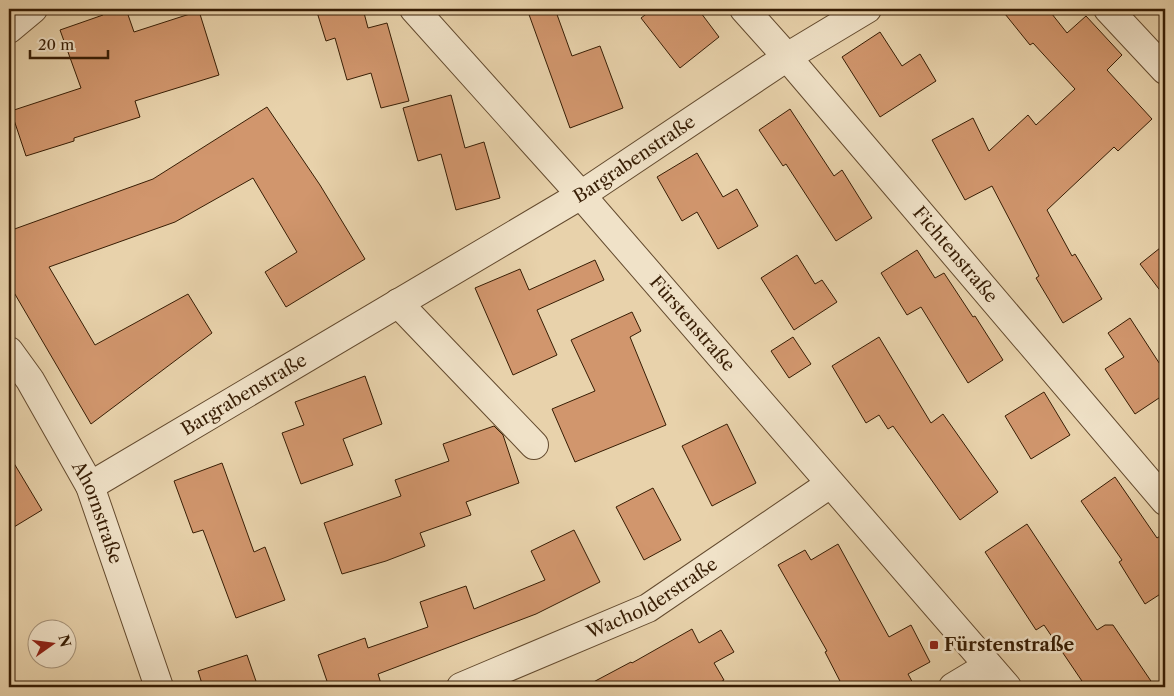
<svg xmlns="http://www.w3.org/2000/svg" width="1174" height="696" viewBox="0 0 1174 696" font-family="'Libre Caslon Text',serif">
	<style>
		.building { fill: #d1966d; stroke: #371d04 }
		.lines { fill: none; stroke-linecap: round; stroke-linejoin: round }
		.minor-casing { stroke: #634a2e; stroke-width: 30 }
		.minor { stroke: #f0e2c8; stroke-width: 28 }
		.poi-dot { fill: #8f2418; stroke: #f0e2c8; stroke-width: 2 }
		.labels { text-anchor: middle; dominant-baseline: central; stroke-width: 5; stroke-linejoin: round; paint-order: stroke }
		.street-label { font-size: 18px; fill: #371d04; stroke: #f0e2c8 }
		.poi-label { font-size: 18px; font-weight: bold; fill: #371d04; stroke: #f0e2c8; text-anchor: start }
	</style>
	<rect width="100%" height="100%" fill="#e8d2ab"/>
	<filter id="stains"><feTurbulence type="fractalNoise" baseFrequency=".004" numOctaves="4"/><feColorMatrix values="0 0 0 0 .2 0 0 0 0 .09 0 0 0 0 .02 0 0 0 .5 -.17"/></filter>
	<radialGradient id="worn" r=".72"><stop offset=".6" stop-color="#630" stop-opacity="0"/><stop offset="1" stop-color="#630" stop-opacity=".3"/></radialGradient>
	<!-- building -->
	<g class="building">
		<path d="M100 9H126L134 32 199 11 219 75 135 101 140 117 74 138V141L26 156 11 111 81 88 60 30 103 15Z"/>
		<path d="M316 9H363L368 28 387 23 409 101 381 108 371 73 347 80 335 38 326 41Z"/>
		<path d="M527 9H555L572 56 600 46 623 108 570 128Z"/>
		<path d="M653 9H698L719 37 680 68 641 18Z"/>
		<path d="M1001 9H1048L1067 33 1086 16 1122 55 1107 70 1152 119 1118 151 1114 147 1047 210 1072 256 1075 254 1102 299 1063 323 1036 278 1039 276 992 186 965 200 932 140 973 118 989 151 1028 115 1036 125 1075 89 1033 43 1030 45Z"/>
		<path d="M880 32 902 66 920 54 936 81 880 117 842 57Z"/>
		<path d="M451 95 465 148 484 142 500 198 456 210 441 154 418 161 403 108Z"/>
		<path d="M267 107 320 185 365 259 286 307 265 272 297 252 253 178 175 222 49 267 95 345 188 294 212 333 91 424 9 284V231L153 179Z"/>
		<path d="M790 109 834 176 842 170 872 218 836 241 786 164 783 166 759 130Z"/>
		<path d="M697 153 723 197 737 189 758 226 718 249 697 212 682 221 657 177Z"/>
		<path d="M1165 244V297L1140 264Z"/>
		<path d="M917 250 935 278 944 273 973 317 975 316 1003 360 968 383 921 307 907 315 881 273Z"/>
		<path d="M797 255 815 284 822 280 837 302 794 330 761 278Z"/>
		<path d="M595 260 604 280 537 310 557 355 513 375 475 288 520 269 529 290Z"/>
		<path d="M632 312 641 331 630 337 666 425 575 462 552 409 595 391 571 340Z"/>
		<path d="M1130 318 1165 372V394L1135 414 1105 369 1124 357 1108 333Z"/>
		<path d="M793 337 811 364 789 378 771 351Z"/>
		<path d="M879 337 931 423 943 414 998 492 960 520 893 426 888 429 879 415 866 423 832 366Z"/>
		<path d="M365 376 382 424 343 439 353 465 301 484 282 433 304 425 295 402Z"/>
		<path d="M1044 392 1070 435 1031 459 1005 416Z"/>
		<path d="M727 424 756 483 712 506 682 446Z"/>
		<path d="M494 426 503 435 519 483 466 502 471 515 420 533 425 546 386 561 342 574 324 523 401 496 395 480 449 461 443 444Z"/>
		<path d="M9 455 42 510 9 530Z"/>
		<path d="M222 463 254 552 265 547 285 600 236 618 203 530 193 533 174 481Z"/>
		<path d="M1115 477 1157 538 1165 533V591L1145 604 1119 562 1122 560 1081 501Z"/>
		<path d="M653 488 681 540 644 560 616 507Z"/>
		<path d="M1027 524 1097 630 1105 625H1113L1155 687H1086L1044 625 1036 630 985 552Z"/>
		<path d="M574 530 600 582 536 614 378 674 382 687H329L318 655 365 638 368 648 428 627 420 602 466 586 474 609 545 580 531 551Z"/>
		<path d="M838 544 889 637 911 625 930 662 908 674 915 687H843L825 652 827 651 778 565 805 550 811 560Z"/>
		<path d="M692 629 699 643 721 630 734 652 714 663 724 680 712 687H584L631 662 632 663Z"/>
		<path d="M247 655 258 687H203L198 671Z"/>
	</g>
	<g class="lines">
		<!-- minor casing -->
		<g class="minor-casing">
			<g id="minor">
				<path id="s1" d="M414 9 581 195 1007 687"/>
				<path id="s2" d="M744 9 787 57 1165 501"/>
				<path d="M1108 9 1165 70"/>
				<path d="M9 29 33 9"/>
				<path d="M398 303 534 445"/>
				<path id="s3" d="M9 351 30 380 90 486 159 687"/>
				<path id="s4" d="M90 486 581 195 787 57 867 9"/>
				<path id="s5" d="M461 687 648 608 830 484"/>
				<path d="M953 687 988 666"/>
			</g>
		</g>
		<!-- minor -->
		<use href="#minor" class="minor"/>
	</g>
	<!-- markers -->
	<rect class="poi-dot" x="929" y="640" width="10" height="10" rx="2.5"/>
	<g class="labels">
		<!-- street labels -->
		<g class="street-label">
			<text stroke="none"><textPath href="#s4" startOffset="635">Bargrabenstraße</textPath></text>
			<text stroke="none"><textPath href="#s2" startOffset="324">Fichtenstraße</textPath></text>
			<text stroke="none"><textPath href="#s1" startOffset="420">Fürstenstraße</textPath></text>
			<text stroke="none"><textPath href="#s4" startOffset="179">Bargrabenstraße</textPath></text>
			<text stroke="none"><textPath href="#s3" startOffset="185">Ahornstraße</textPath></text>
			<text stroke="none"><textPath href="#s5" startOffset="211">Wacholderstraße</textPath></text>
		</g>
		<!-- poi labels -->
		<g class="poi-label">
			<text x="944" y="645">Fürstenstraße</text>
		</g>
	</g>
	<!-- margin -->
	<rect width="1174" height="696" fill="none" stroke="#e8d2ab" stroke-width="30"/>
	<rect x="10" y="10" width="1154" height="676" fill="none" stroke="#371d04" stroke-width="2.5"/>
	<rect x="15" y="15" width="1144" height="666" fill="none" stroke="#371d04"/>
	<!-- north arrow -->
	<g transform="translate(52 644) rotate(76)"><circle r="24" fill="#f0e2c8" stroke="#a6937a"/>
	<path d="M0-4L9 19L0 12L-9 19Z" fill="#8f2418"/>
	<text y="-8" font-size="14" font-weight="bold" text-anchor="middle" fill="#371d04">N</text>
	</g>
	<!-- scale -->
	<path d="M30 50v8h78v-8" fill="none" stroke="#371d04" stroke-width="2.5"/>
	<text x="38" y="50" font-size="15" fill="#371d04" stroke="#f0e2c8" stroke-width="4" paint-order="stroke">20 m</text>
	<rect width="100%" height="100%" filter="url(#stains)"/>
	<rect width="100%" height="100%" fill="url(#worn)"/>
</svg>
